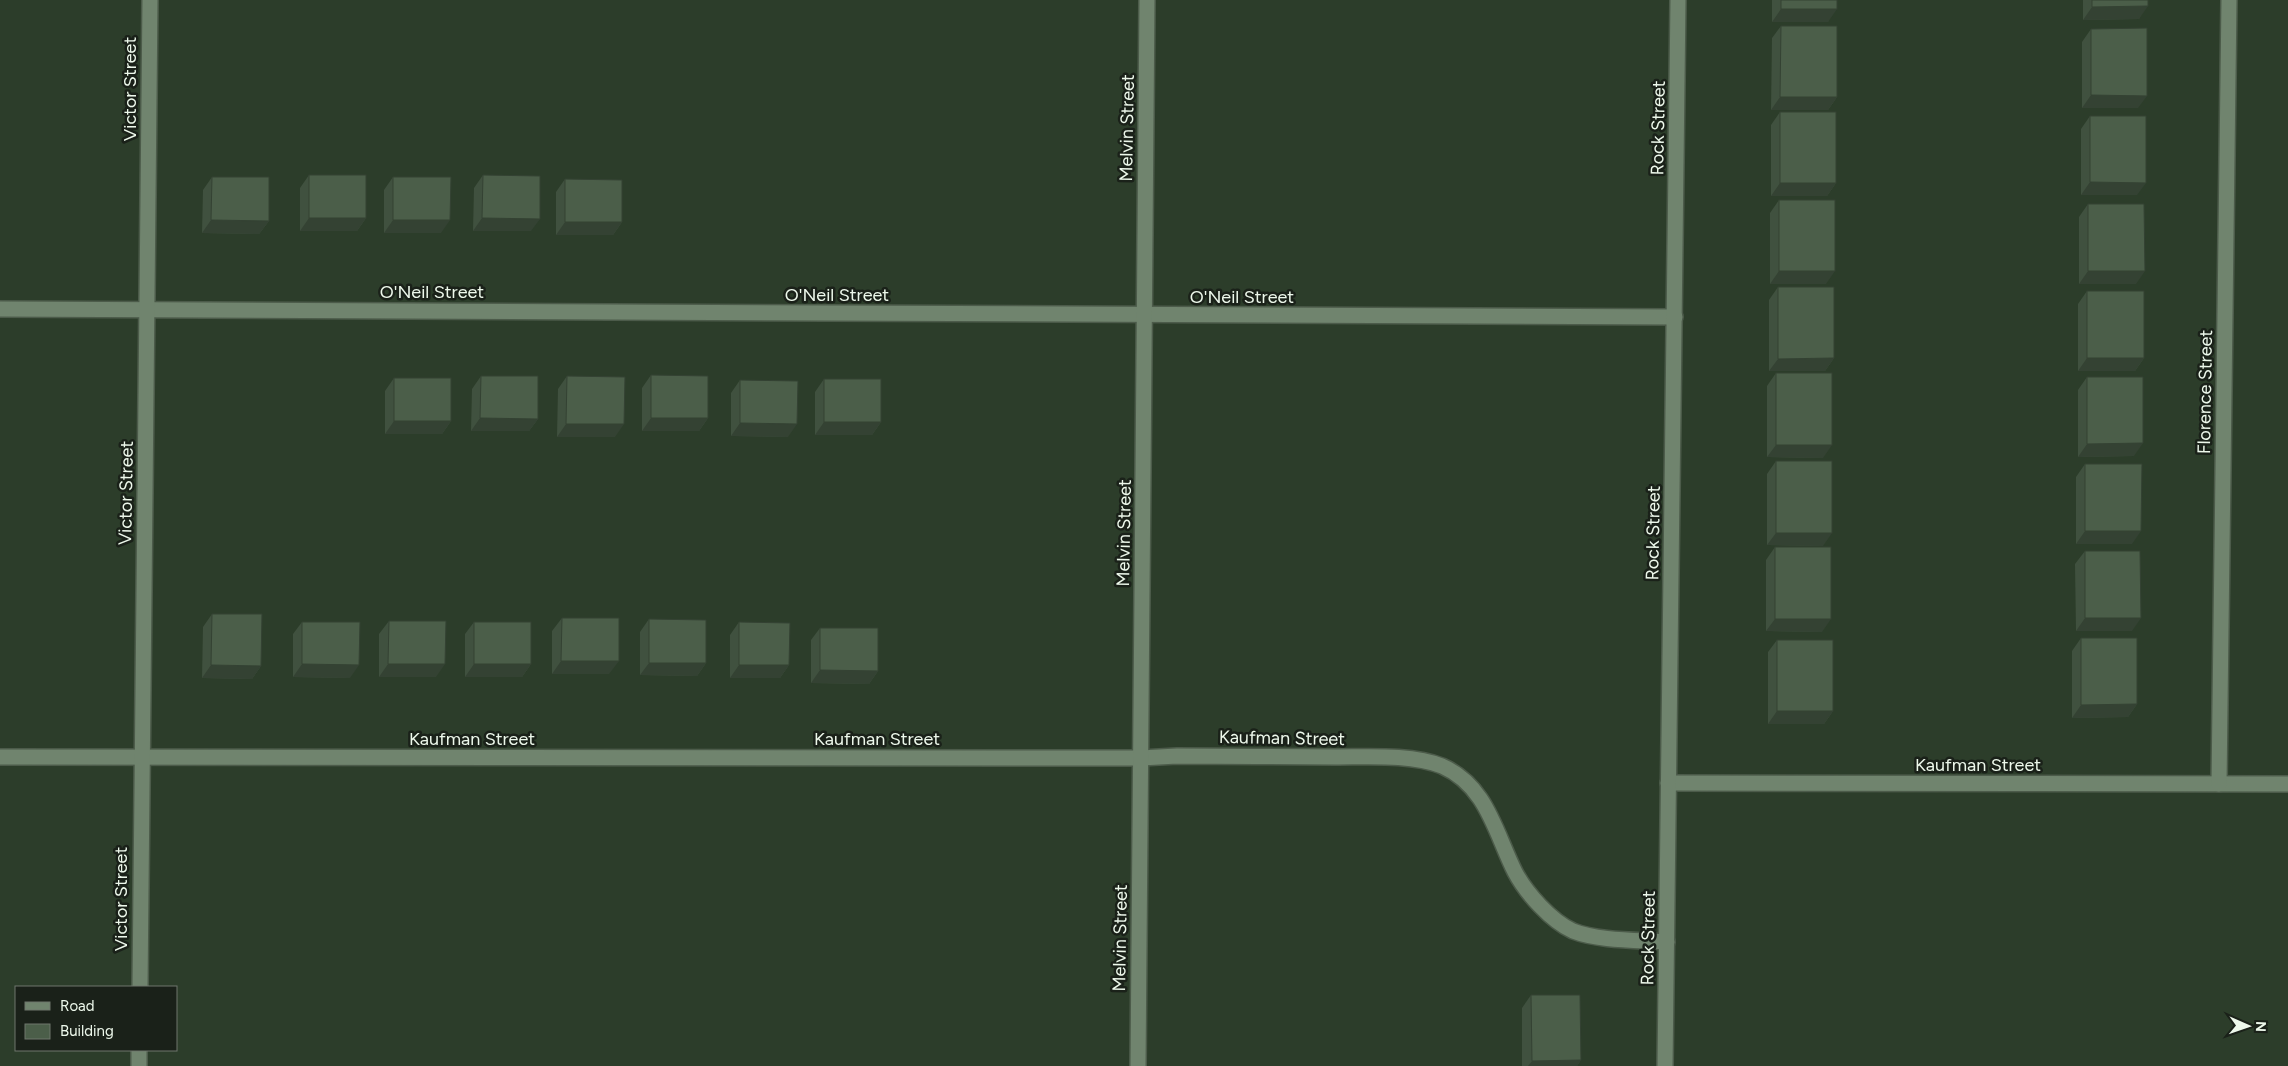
<svg xmlns="http://www.w3.org/2000/svg" width="2288" height="1066" viewBox="0 0 2288 1066" font-family="Figtree,sans-serif">
	<style>
		.lines { fill: none; stroke-linecap: round; stroke-linejoin: round }
		.minor-casing { stroke: #4c5b4a; stroke-width: 18 }
		.minor { stroke: #70846e; stroke-width: 15 }
		.wall { fill: #40513f }
		.shaded-wall { fill: #344233 }
		.building { fill: #4b5e49; stroke: #344233 }
		.labels { text-anchor: middle; dominant-baseline: central; stroke-width: 5; stroke-linejoin: round; paint-order: stroke }
		.street-label { font-size: 18px; fill: #edf8eb; stroke: #1a2119 }
	</style>
	<rect width="100%" height="100%" fill="#2c3d2a"/>
	<g class="lines">
		<!-- minor casing -->
		<g class="minor-casing">
			<g id="minor">
				<path d="M0 309 1675 317"/>
				<path d="M0 757 1141 758 1177 756C1230 756 1283 757 1336 757 1368 757 1412 754 1442 766 1487 786 1495 832 1515 872 1526 893 1551 921 1573 931 1598 941 1639 940 1667 942"/>
				<path d="M1668 783 2288 784"/>
				<path d="M2219 784 2229 0"/>
				<path d="M140 987 150 0"/>
				<path d="M139 1066V1050"/>
				<path d="M1138 1066 1147 0"/>
				<path d="M1665 1066 1678 0"/>
			</g>
		</g>
		<!-- minor -->
		<use href="#minor" class="minor"/>
	</g>
	<!-- wall -->
	<g class="wall">
		<path d="M1772 0H1837L1828 22H1772Z"/>
		<path d="M2083 0H2148L2139 19 2083 20Z"/>
		<path d="M1781 26 1837 97 1828 110H1771L1772 38Z"/>
		<path d="M2091 29 2138 108H2082V42Z"/>
		<path d="M1780 112 1836 183 1827 196H1771V125Z"/>
		<path d="M2090 116 2137 195H2081V129Z"/>
		<path d="M309 175 366 218 357 231H300V188Z"/>
		<path d="M483 175 531 231H473L474 188Z"/>
		<path d="M212 177 269 221 259 234 202 233 203 190Z"/>
		<path d="M393 177 441 233H384V190Z"/>
		<path d="M565 179 622 222 613 235H556V192Z"/>
		<path d="M1779 200 1826 284H1770V213Z"/>
		<path d="M2088 204 2136 284H2079V217Z"/>
		<path d="M1778 287 1834 358 1825 371H1769V300Z"/>
		<path d="M2087 291 2144 358 2135 371H2078V304Z"/>
		<path d="M1776 373 1823 458 1767 457V386Z"/>
		<path d="M651 375 708 418 699 431H642V388Z"/>
		<path d="M481 376 538 419 529 431H471L472 389Z"/>
		<path d="M567 376 615 437H557L558 389Z"/>
		<path d="M2087 377 2134 456 2078 457V390Z"/>
		<path d="M394 378 451 421 442 434H385V391Z"/>
		<path d="M824 379 881 422 872 435H815V392Z"/>
		<path d="M740 380 788 437 731 436V393Z"/>
		<path d="M1776 461 1823 546 1767 545V474Z"/>
		<path d="M2085 464 2132 544H2076V477Z"/>
		<path d="M1775 547 1822 632 1766 631V560Z"/>
		<path d="M2085 551 2132 631H2076L2075 564Z"/>
		<path d="M212 614 261 666 252 679 202 678 203 627Z"/>
		<path d="M562 618 609 674H552V631Z"/>
		<path d="M649 619 706 663 697 676 640 675V632Z"/>
		<path d="M389 621 436 677H379V634Z"/>
		<path d="M302 622 350 678 293 677V634Z"/>
		<path d="M474 622 531 664 522 677H465V634Z"/>
		<path d="M739 622 789 665 780 678H730V635Z"/>
		<path d="M820 628 878 671 869 684 811 683V640Z"/>
		<path d="M2081 638 2137 704 2128 717 2072 718V651Z"/>
		<path d="M1777 640 1833 711 1824 724H1768V652Z"/>
		<path d="M1531 995 1581 1060 1577 1066H1522V1008Z"/>
	</g>
	<!-- shaded-wall -->
	<g class="shaded-wall">
		<path d="M2148 6 2139 19 2083 20 2092 7Z"/>
		<path d="M1781 9H1837L1828 22H1772Z"/>
		<path d="M2091 95 2147 96 2138 108H2082Z"/>
		<path d="M1780 97H1837L1828 110H1771Z"/>
		<path d="M2090 182 2146 183 2137 195H2081Z"/>
		<path d="M1780 183H1836L1827 196H1771Z"/>
		<path d="M309 218H366L357 231H300Z"/>
		<path d="M482 218 540 219 531 231H473Z"/>
		<path d="M211 220 269 221 259 234 202 233Z"/>
		<path d="M393 220H450L441 233H384Z"/>
		<path d="M565 222H622L613 235H556Z"/>
		<path d="M1779 271H1835L1826 284H1770Z"/>
		<path d="M2088 271H2145L2136 284H2079Z"/>
		<path d="M1834 358 1825 371H1769L1778 359Z"/>
		<path d="M2087 358H2144L2135 371H2078Z"/>
		<path d="M480 418 538 419 529 431H471Z"/>
		<path d="M651 418H708L699 431H642Z"/>
		<path d="M394 421H451L442 434H385Z"/>
		<path d="M824 422H881L872 435H815Z"/>
		<path d="M740 423 797 424 788 437 731 436Z"/>
		<path d="M566 424H624L615 437H557Z"/>
		<path d="M2143 443 2134 456 2078 457 2087 444Z"/>
		<path d="M1776 445H1832L1823 458 1767 457Z"/>
		<path d="M2085 531H2141L2132 544H2076Z"/>
		<path d="M1776 533H1832L1823 546 1767 545Z"/>
		<path d="M2085 618H2141L2132 631H2076Z"/>
		<path d="M1775 619H1831L1822 632 1766 631Z"/>
		<path d="M561 661H619L609 674H552Z"/>
		<path d="M649 663H706L697 676 640 675Z"/>
		<path d="M302 664 359 665 350 678 293 677Z"/>
		<path d="M388 664H445L436 677H379Z"/>
		<path d="M474 664H531L522 677H465Z"/>
		<path d="M211 665 261 666 252 679 202 678Z"/>
		<path d="M739 665H789L780 678H730Z"/>
		<path d="M820 670 878 671 869 684 811 683Z"/>
		<path d="M2137 704 2128 717 2072 718 2081 705Z"/>
		<path d="M1777 711H1833L1824 724H1768Z"/>
		<path d="M1581 1060 1577 1066H1528L1532 1061Z"/>
	</g>
	<!-- building -->
	<g class="building">
		<rect x="1781" y="0" width="56" height="9"/>
		<path d="M2092 0H2148V6L2092 7Z"/>
		<path d="M1781 26H1837V97H1780Z"/>
		<path d="M2147 28V96L2091 95V29Z"/>
		<rect x="1780" y="112" width="56" height="71"/>
		<path d="M2090 116H2146V183L2090 182Z"/>
		<rect x="309" y="175" width="57" height="43"/>
		<path d="M483 175 540 176V219L482 218Z"/>
		<path d="M212 177H269V221L211 220Z"/>
		<path d="M393 177H451L450 220H393Z"/>
		<path d="M565 179 622 180V222H565Z"/>
		<rect x="1779" y="200" width="56" height="71"/>
		<path d="M2088 204H2144L2145 271H2088Z"/>
		<path d="M1778 287H1834V358L1778 359Z"/>
		<rect x="2087" y="291" width="57" height="67"/>
		<rect x="1776" y="373" width="56" height="72"/>
		<path d="M651 375 708 376V418H651Z"/>
		<path d="M481 376H538V419L480 418Z"/>
		<path d="M567 376 625 377 624 424H566Z"/>
		<path d="M2087 377H2143V443L2087 444Z"/>
		<rect x="394" y="378" width="57" height="43"/>
		<rect x="824" y="379" width="57" height="43"/>
		<path d="M740 380 798 381 797 424 740 423Z"/>
		<rect x="1776" y="461" width="56" height="72"/>
		<path d="M2085 464H2142L2141 531H2085Z"/>
		<rect x="1775" y="547" width="56" height="72"/>
		<path d="M2085 551H2140L2141 618H2085Z"/>
		<path d="M212 614H262L261 666 211 665Z"/>
		<path d="M562 618H619V661H561Z"/>
		<path d="M649 619 706 620V663H649Z"/>
		<path d="M389 621H446L445 664H388Z"/>
		<path d="M302 622H360L359 665 302 664Z"/>
		<rect x="474" y="622" width="57" height="42"/>
		<path d="M739 622 790 623 789 665H739Z"/>
		<path d="M820 628H878V671L820 670Z"/>
		<path d="M2081 638H2137V704L2081 705Z"/>
		<rect x="1777" y="640" width="56" height="71"/>
		<path d="M1531 995H1580L1581 1060 1532 1061Z"/>
	</g>
	<g class="labels">
		<!-- street labels -->
		<g class="street-label">
			<text transform="translate(130 89) rotate(-90)">Victor Street</text>
			<text transform="translate(1127 128) rotate(-89)">Melvin Street</text>
			<text transform="translate(1658 128) rotate(-89)">Rock Street</text>
			<text x="432" y="292">O'Neil Street</text>
			<text x="837" y="295">O'Neil Street</text>
			<text x="1242" y="297">O'Neil Street</text>
			<text transform="translate(2205 392) rotate(-89)">Florence Street</text>
			<text transform="translate(126 493) rotate(-89)">Victor Street</text>
			<text transform="translate(1124 533) rotate(-89)">Melvin Street</text>
			<text transform="translate(1653 533) rotate(-89)">Rock Street</text>
			<text transform="translate(1282 738) rotate(1)">Kaufman Street</text>
			<text x="472" y="739">Kaufman Street</text>
			<text x="877" y="739">Kaufman Street</text>
			<text x="1978" y="765">Kaufman Street</text>
			<text transform="translate(121 899) rotate(-90)">Victor Street</text>
			<text transform="translate(1120 938) rotate(-89)">Melvin Street</text>
			<text transform="translate(1648 938) rotate(-89)">Rock Street</text>
		</g>
	</g>
	<!-- legend -->
	<rect x="15" y="986" width="162" height="65" fill="#1a2119" stroke="#6e776d"/>
	<rect x="25" y="1002" width="25" height="8" fill="#70846e" stroke="#6e776d"/>
	<text x="60" y="1011" font-size="15" fill="#edf8eb">Road</text>
	<rect x="25" y="1024" width="25" height="15" fill="#4b5e49" stroke="#6e776d"/>
	<text x="60" y="1036" font-size="15" fill="#edf8eb">Building</text>
	<!-- north arrow -->
	<g transform="translate(2248 1026) rotate(92)" stroke="#1a2119" stroke-width="4" paint-order="stroke">
	<path d="M0-4L9 19L0 12L-9 19Z" fill="#edf8eb"/>
	<text y="-8" font-size="14" font-weight="bold" text-anchor="middle" fill="#edf8eb">N</text>
	</g>
</svg>
